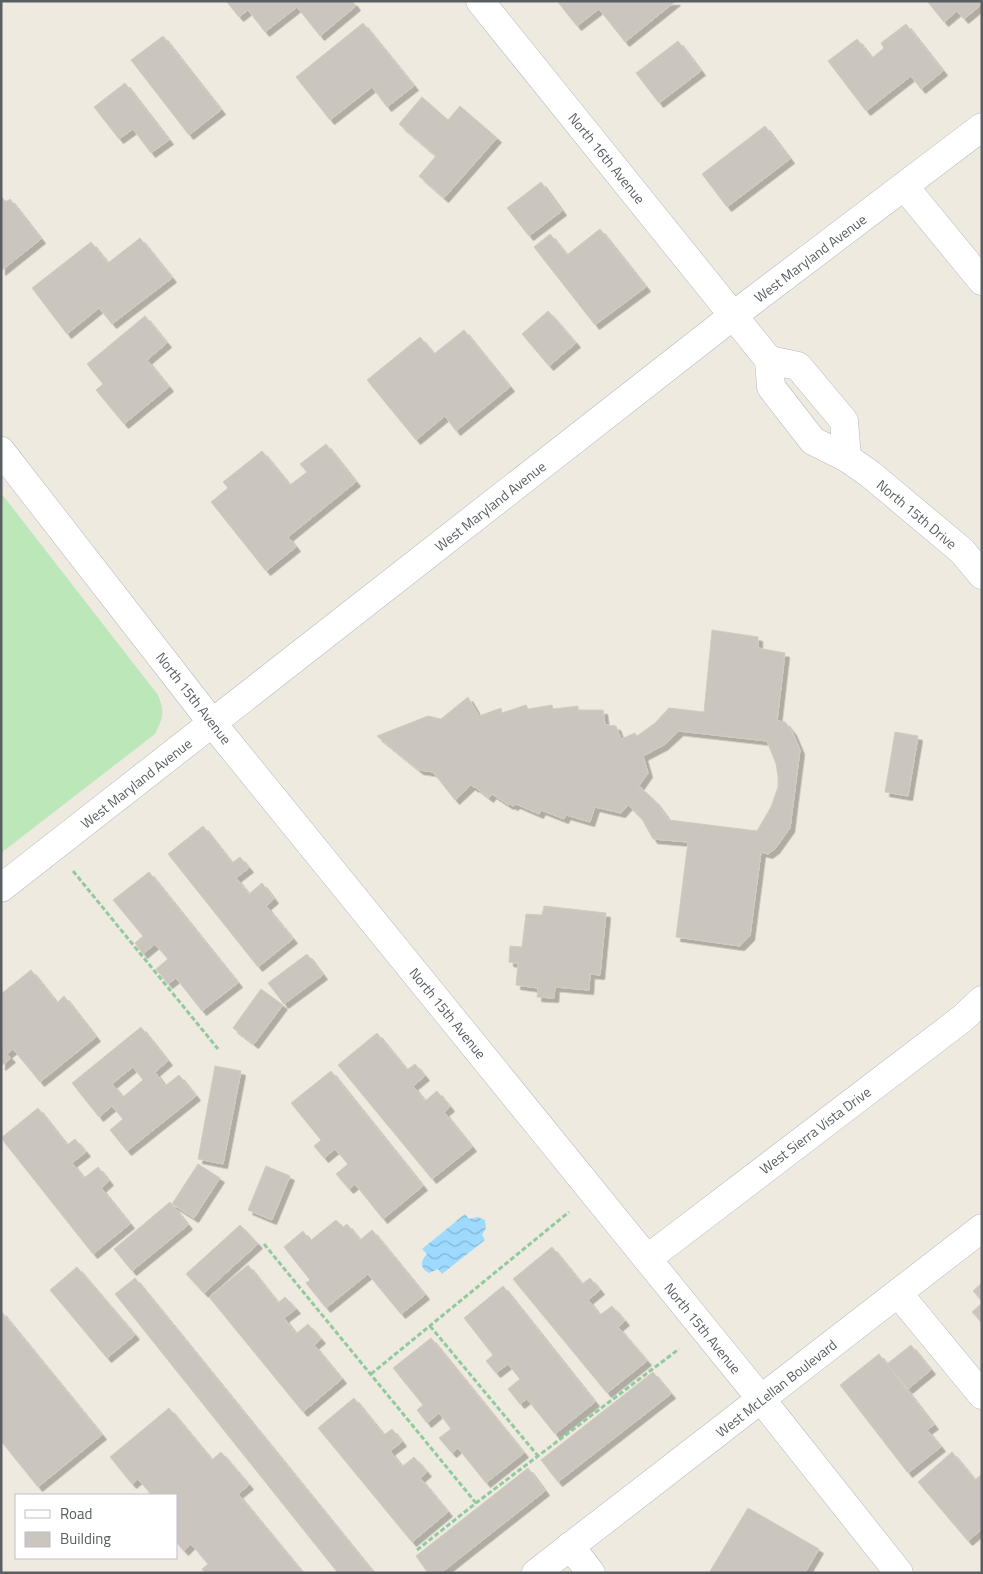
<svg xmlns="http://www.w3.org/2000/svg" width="983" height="1574" viewBox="0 0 983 1574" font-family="'Titillium Web',sans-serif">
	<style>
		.grass { fill: #bce8b9 }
		.water { fill: url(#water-waves) }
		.building { fill: #cac6bf; stroke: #d3cbbe; fill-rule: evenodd; filter: url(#shadow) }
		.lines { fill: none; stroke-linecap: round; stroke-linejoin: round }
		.minor-casing { stroke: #b6b9be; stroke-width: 29 }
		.path { stroke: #92ca9e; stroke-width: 3; stroke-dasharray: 5 2.5; stroke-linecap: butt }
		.minor { stroke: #fff; stroke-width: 28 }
		.labels { text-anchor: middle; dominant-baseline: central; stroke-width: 4.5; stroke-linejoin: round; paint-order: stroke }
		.street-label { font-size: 14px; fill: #595e63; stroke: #fff }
	</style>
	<defs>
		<pattern id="water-waves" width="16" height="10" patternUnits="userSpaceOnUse" patternTransform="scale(1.25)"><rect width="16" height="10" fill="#9edaff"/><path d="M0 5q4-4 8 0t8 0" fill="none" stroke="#84b4d2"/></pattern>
		<filter id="shadow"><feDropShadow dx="4.5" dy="4.5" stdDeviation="0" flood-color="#0004"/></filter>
	</defs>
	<rect width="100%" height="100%" fill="#eeeae0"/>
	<!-- grass -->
	<path class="grass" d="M1 493 158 695C165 712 163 718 155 734L1 853Z"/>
	<!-- water -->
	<path class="water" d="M465 1214 469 1219 478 1217 485 1220 486 1228 482 1235 485 1240 442 1274 438 1269 429 1273C420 1268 420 1261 427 1254L422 1249Z"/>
	<!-- building -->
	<g class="building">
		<path d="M226 1H352L356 6 320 36 297 7 265 32 248 10 239 17Z"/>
		<path d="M557 1H676L625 42 599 9 577 26Z"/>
		<path d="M927 1H982V4L964 19 957 11 944 22Z"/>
		<path d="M363 23 414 86 387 107 372 87 330 120 296 77Z"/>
		<path d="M906 24 943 71 921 89 911 76 866 111 828 61 857 39 872 58 884 48 881 43Z"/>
		<path d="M163 36 221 110 189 135 131 60Z"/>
		<path d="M678 41 701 71 659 103 636 73Z"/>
		<path d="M125 83 169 140 151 153 133 129 119 139 94 107Z"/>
		<path d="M422 97 448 120 460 106 497 138 444 198 419 176 436 156 399 124Z"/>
		<path d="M765 126 790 159 727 207 702 174Z"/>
		<path d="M541 182 562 211 529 236 507 208Z"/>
		<path d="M1 196 6 202 10 199 41 239 1 271Z"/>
		<path d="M600 229 646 287 595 325 534 247 550 234 567 255Z"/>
		<path d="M140 238 172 278 112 324 99 308 67 334 32 288 91 242 108 263Z"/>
		<path d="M548 311 576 343 549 366 522 334Z"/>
		<path d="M145 316 167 343 147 360 169 387 124 424 96 390 103 384 87 364Z"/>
		<path d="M464 330 510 387 456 431 445 416 416 440 367 380 420 337 434 354Z"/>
		<path d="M326 444 356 482 288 537 296 547 266 571 211 502 228 488 223 482 262 451 290 485 307 472 300 464Z"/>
		<path d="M712 630 758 637V648L785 653 777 721 785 722 792 731 800 750 790 828 775 849 768 854 761 852 750 936 740 946 676 937 688 842 653 839 642 819 628 805 621 813 595 807 590 822 566 815 564 819 541 810 539 814 516 804 513 806 510 804 509 805 492 794 489 798 475 787 474 788 471 785 455 800 433 772 419 770 377 736 428 716 441 719 468 697 479 716 501 708 502 713 526 705 528 709 552 705 553 709 578 706V710H603L605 725 616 726 621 739 635 733 637 736 655 723 669 708 704 712ZM679 731 767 741 776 764 778 776V787L771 807 757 831 669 820 654 800 639 786 648 773 643 756 664 745Z"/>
		<path d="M895 732 918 736 908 796 885 792Z"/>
		<path d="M203 826 232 863 240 857 249 868 236 878 249 894 262 883 274 899 266 906 293 939 258 967 168 854Z"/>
		<path d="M149 872 238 983 202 1011 176 978 168 984 156 969 168 959 155 944 143 954 135 943 143 936 113 900Z"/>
		<path d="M544 906 606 913 600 975 590 974 589 990 555 987 554 998 537 997 538 988 516 985 518 963 509 962 510 946 522 947 526 914 542 915Z"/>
		<path d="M307 954 323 975 284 1004 268 983Z"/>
		<path d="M31 970 57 1003 64 996 96 1037 40 1082 13 1049 7 1054 11 1058 1 1066V994Z"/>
		<path d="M261 989 283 1005 254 1044 233 1028Z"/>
		<path d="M141 1027 168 1061 155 1072 165 1086 179 1075 196 1096 127 1151 110 1130 123 1119 112 1106 99 1117 72 1083ZM133 1067 143 1080 123 1097 112 1084Z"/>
		<path d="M377 1033 407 1070 415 1064 425 1076 413 1086 425 1101 437 1091 450 1107 444 1112 472 1147 432 1179 338 1065Z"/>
		<path d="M215 1066 241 1071 223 1164 198 1159Z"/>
		<path d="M331 1071 423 1186 383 1219 355 1184 349 1189 336 1174 348 1164 335 1149 324 1158 314 1146 321 1140 291 1103Z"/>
		<path d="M38 1108 67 1145 75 1139 86 1152 72 1163 84 1178 98 1167 109 1181 101 1188 130 1224 93 1254 1 1138Z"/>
		<path d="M198 1164 220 1178 194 1218 172 1204Z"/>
		<path d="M266 1166 290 1176 272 1220 248 1210Z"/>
		<path d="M170 1202 188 1225 132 1271 114 1249Z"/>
		<path d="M336 1220 343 1227 347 1224 360 1240 372 1230 425 1295 401 1314 368 1274 326 1308 306 1283 310 1280 284 1247 303 1231 310 1241Z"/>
		<path d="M240 1225 258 1244 204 1293 186 1274Z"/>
		<path d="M552 1247 582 1284 590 1278 600 1290 588 1300 600 1315 612 1306 625 1321 618 1327 647 1361 607 1393 513 1279Z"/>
		<path d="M248 1265 278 1303 285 1297 296 1309 284 1318 296 1334 308 1324 321 1339 314 1345 342 1379 303 1412 209 1297Z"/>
		<path d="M77 1267 135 1335 107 1358 50 1290Z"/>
		<path d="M135 1278 374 1573H338L115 1294Z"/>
		<path d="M982 1283V1301L973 1291Z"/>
		<path d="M503 1286 595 1402 555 1434 527 1399 520 1404 508 1389 520 1379 508 1364 496 1373 486 1361 493 1355 464 1318Z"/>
		<path d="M982 1303V1323L972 1312Z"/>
		<path d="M1 1311 102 1435 38 1487 1 1441Z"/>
		<path d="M431 1338 524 1453 486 1483 458 1448 452 1453 439 1438 451 1429 439 1413 427 1423 417 1410 423 1405 393 1368Z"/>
		<path d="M911 1345 931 1370 908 1389 887 1364Z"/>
		<path d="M879 1354 934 1425 927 1430 941 1447 908 1473 840 1385Z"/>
		<path d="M653 1372 671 1394 558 1482 541 1460Z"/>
		<path d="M354 1398 384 1435 392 1429 402 1442 390 1451 402 1467 414 1457 427 1472 420 1478 448 1512 412 1542 318 1428Z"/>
		<path d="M169 1408 212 1460 221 1452 249 1485 238 1494 303 1573H205L202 1569 208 1564 191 1544 184 1551 176 1542V1495H147L150 1493 138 1479 132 1484 110 1457Z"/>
		<path d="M952 1452 975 1480 982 1474V1529L968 1541 918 1482Z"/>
		<path d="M528 1468 545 1491 441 1573H428L416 1556Z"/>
		<path d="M748 1508 819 1549 805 1573H709Z"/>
	</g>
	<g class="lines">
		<!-- minor casing -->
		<g class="minor-casing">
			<g id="minor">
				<path d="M480 1 769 360 771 387 813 441 847 458 870 474 962 551 982 575"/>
				<path d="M904 186 982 281"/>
				<path d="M769 360 798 366 844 421 847 458"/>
				<path d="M1 451 213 724 761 1399 899 1573"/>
				<path d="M1 888 734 315 982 127"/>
				<path d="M647 1259 963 1018 982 1000"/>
				<path d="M898 1293 982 1395"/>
				<path d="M570 1546 591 1573"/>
				<path d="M536 1573 982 1228"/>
			</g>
		</g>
		<!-- path -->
		<g class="path">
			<path d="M73 871 218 1049"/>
			<path d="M264 1244 476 1503"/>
			<path d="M430 1326 538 1456"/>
			<path d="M371 1374 569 1212"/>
			<path d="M417 1550 476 1503 679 1349"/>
		</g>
		<!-- minor -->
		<use href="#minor" class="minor"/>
	</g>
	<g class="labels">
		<!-- street labels -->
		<g class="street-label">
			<text transform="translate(607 158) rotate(51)">North 16th Avenue</text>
			<text transform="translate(810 258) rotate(-37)">West Maryland Avenue</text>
			<text transform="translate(490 506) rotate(-38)">West Maryland Avenue</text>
			<text transform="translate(917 514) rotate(40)">North 15th Drive</text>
			<text transform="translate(194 698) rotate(52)">North 15th Avenue</text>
			<text transform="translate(136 783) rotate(-38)">West Maryland Avenue</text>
			<text transform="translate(448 1013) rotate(51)">North 15th Avenue</text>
			<text transform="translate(815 1130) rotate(-37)">West Sierra Vista Drive</text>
			<text transform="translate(703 1328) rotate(51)">North 15th Avenue</text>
			<text transform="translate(776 1388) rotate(-38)">West McLellan Boulevard</text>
		</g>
	</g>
	<!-- border -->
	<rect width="983" height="1574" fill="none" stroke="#595e63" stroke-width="5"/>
	<!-- legend -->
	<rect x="15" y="1494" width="162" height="65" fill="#ffffff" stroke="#bdbfc1"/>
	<rect x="25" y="1510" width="25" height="8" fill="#ffffff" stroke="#bdbfc1"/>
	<text x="60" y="1519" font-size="15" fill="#595e63">Road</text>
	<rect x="25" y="1532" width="25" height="15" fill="#cac6bf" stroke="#bdbfc1"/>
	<text x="60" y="1544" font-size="15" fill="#595e63">Building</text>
</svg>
